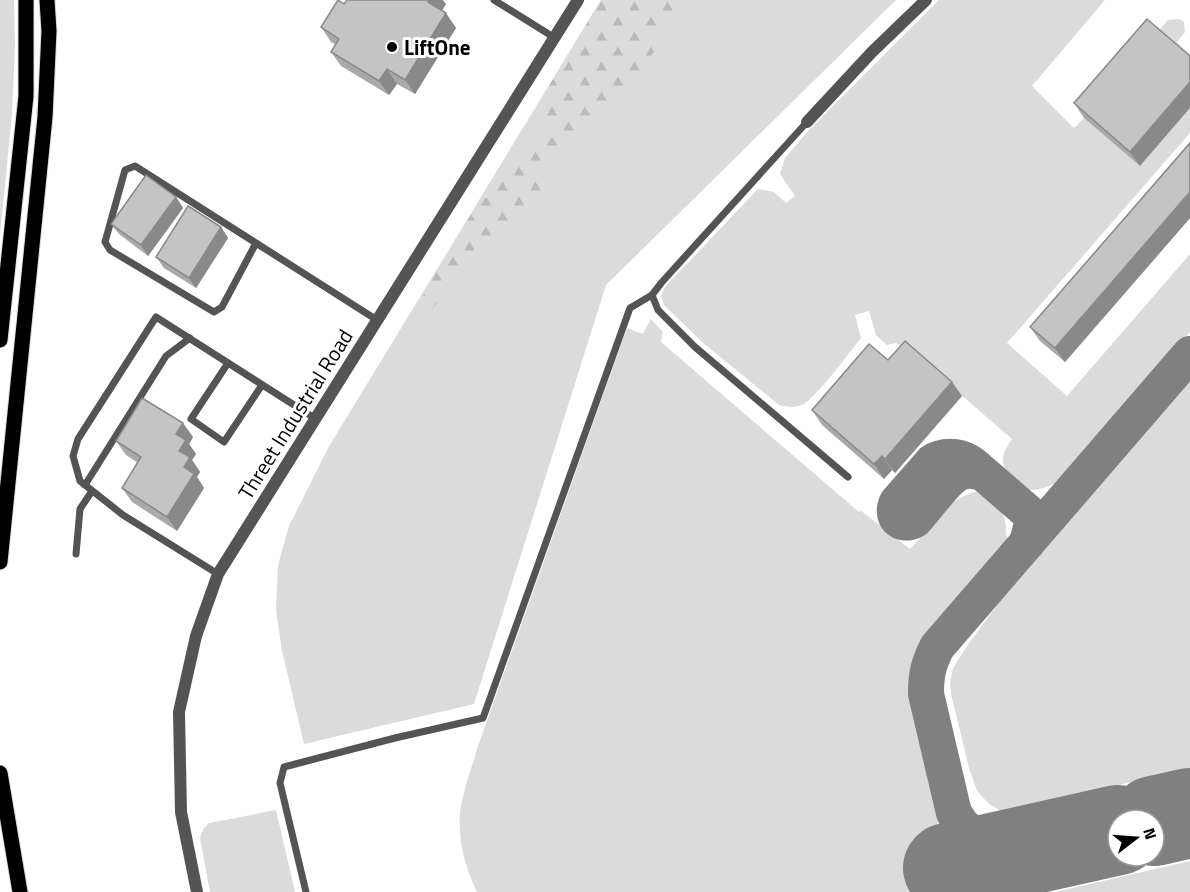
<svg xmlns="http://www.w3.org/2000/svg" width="1190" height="892" viewBox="0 0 1190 892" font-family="'Titillium Web',sans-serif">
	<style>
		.green { fill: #dbdbdb }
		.forest { fill: url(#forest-firs) }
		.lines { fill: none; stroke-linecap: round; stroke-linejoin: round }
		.taxiway { stroke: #808080; stroke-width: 36 }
		.runway { stroke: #808080; stroke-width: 90 }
		.primary-casing { stroke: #dbdbdb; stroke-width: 17 }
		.service { stroke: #545454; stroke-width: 7 }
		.minor { stroke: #545454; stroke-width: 12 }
		.tertiary { stroke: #545454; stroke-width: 12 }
		.primary { stroke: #000; stroke-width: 15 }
		.wall { fill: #a9a9a9 }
		.shaded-wall { fill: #898989 }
		.building { fill: #c4c4c4; stroke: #898989; stroke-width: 1.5 }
		.poi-dot { fill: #000; stroke: #fff; stroke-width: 2 }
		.labels { text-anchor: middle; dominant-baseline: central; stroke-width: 6; stroke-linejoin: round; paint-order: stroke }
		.poi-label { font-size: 21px; font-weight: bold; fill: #000; stroke: #fff; text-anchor: start }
		.street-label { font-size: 21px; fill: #000; stroke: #fff }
	</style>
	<defs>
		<pattern id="forest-firs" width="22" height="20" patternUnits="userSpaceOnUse" patternTransform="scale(1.5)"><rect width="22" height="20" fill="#dbdbdb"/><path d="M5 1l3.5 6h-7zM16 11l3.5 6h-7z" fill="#bababa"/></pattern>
	</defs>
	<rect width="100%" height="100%" fill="#fff"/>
	<!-- green -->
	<g class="green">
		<path d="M0 0H14L15 44 12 114 0 236Z"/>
		<path d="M601 0H896L606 285 474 704 304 744 282 651 276 610 278 565 289 526 328 448Z"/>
		<path d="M939 0H1105L1032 86 1074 128 1084 118 1140 166 1190 108V133L1007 343 1067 396 1190 254V332L1059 482C1051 485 1041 490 1032 490 1022 491 1003 471 1003 461 1002 454 1008 445 1012 439L915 355 896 343 887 345 876 335 869 311 855 315 861 338C849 353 816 398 802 405 794 408 787 407 779 405L702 342 664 305 661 296 665 287 758 189 774 192 786 203 795 196 780 174 785 158 808 131Z"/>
		<path d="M1179 19 1184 22 1185 32 1177 42 1190 55V62L1157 33 1168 20Z"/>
		<path d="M651 319 663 332 661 342 859 512 860 510 910 549C932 526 944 499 978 491 989 497 1003 508 1005 521 1007 528 1005 534 1008 541L933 627 917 650 909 679 910 698 954 892H477C464 865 455 831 462 801 466 782 473 764 478 746L627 328 643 334Z"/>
		<path d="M1190 378V769L1114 786 1102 790V796L1016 816 1003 812 989 804 977 791 969 768 951 694 950 683 953 668 967 646 1016 579Z"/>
		<path d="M276 810 295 892H210L200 838 204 828 209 823Z"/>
		<path d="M1190 861V892H1055Z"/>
	</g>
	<!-- forest -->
	<path class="forest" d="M601 0H676L658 46 634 80 545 175 533 213 511 221 476 252 429 313 420 309 419 302 479 201 493 195 498 169 552 131 542 114 555 103 549 86Z"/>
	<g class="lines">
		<!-- taxiway -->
		<g class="taxiway">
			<path d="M984 474C979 470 974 465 969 462 958 455 942 455 932 462L897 502C890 516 900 528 915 520 922 512 929 503 936 495 950 478 961 464 984 474L1029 513 1032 523 1027 543"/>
			<path d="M987 892 980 861 972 833 962 825 954 813 926 694C926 675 928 665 937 647L1190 354"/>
		</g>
		<!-- runway -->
		<g class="runway">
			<path d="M1154 821 1190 813"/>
			<path d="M948 868 1118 830"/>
		</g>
		<!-- primary casing -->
		<g class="primary-casing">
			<g id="primary">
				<path d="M0 340 26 96V0"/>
				<path d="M0 562 45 117 49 31 47 0"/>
				<path d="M0 773 20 892"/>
			</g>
		</g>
		<!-- service -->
		<g class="service">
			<path d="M494 0 555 38"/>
			<path d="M807 122 662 282 652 295 658 310 695 347 848 477"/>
			<path d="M256 243 222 307 214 312 110 250 105 242 125 170 135 166 377 320"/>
			<path d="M228 363 191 419 224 442 262 385"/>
			<path d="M85 485 166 356 190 338"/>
			<path d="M76 554 80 509 92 491"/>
			<path d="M218 574 123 515 80 481 73 456 78 439 156 317 316 419"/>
			<path d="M306 892 280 783 284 767 395 738 483 718 630 308 652 295"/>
		</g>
		<!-- minor -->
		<path class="minor" d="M807 122 872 52 926 0"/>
		<!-- tertiary -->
		<path class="tertiary" d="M197 892 181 812 179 712 196 636 218 574 578 0"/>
		<!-- primary -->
		<use href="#primary" class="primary"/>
	</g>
	<!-- wall -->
	<g class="wall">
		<path d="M344 4H446L442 11 456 28 415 94 397 84 389 95 341 66 331 52 335 44 331 42 321 27Z"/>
		<path d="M1147 19 1140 166 1084 118 1074 103Z"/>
		<path d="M1190 143V218L1065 362 1040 341 1030 327Z"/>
		<path d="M176 197 183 208 148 256 119 234 111 224Z"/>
		<path d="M221 227 228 238 196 288 164 268 156 257Z"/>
		<path d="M888 360 962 396 895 473 892 470 884 479 822 425 812 410Z"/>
		<path d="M193 437 189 444 196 454 192 460 200 472 197 477 204 488 177 531 132 502 122 488 138 463 126 455 116 441Z"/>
	</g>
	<!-- shaded-wall -->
	<g class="shaded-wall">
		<path d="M430 0H443L446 4 438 16 428 2Z"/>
		<path d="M446 13 456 28 415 94 405 80Z"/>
		<path d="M387 69 397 84 389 95 379 81Z"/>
		<path d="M1190 82V108L1140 166 1130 152Z"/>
		<path d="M1190 192V218L1065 362 1055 348Z"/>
		<path d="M176 197 183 208 148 256 141 245Z"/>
		<path d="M221 227 228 238 196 288 189 278Z"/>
		<path d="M952 382 962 396 895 473 885 459Z"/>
		<path d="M183 423 193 437 189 444 196 454 192 460 200 472 197 477 204 488 177 531 167 517 184 467 176 434Z"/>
		<path d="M882 456 892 470 884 479 874 464Z"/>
	</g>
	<!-- building -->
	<g class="building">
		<path d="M338 0 344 4 347 0H430L428 2 446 13 405 80 387 69 379 81 331 52 339 39 321 27Z"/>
		<path d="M1147 19 1190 56V82L1130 152 1074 103Z"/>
		<path d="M1190 143V192L1055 348 1030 327Z"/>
		<path d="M146 175 176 197 141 245 111 224Z"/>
		<path d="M188 206 221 227 189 278 156 257Z"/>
		<path d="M905 341 952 382 885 459 882 456 874 464 812 410 869 344 888 360Z"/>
		<path d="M142 398 183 423 176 434 186 440 179 451 190 457 184 467 194 474 167 517 122 488 141 457 116 441Z"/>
	</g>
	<!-- markers -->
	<circle class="poi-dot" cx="392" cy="47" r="6"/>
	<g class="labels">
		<!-- poi labels -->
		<g class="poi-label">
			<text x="404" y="47">LiftOne</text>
		</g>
		<!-- street labels -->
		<g class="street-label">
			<text transform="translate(295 414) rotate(-58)">Threet Industrial Road</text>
		</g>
	</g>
	<!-- north arrow -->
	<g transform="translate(1136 838) rotate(73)"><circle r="28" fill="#ffffff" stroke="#999999" stroke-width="1.5"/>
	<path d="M0-4.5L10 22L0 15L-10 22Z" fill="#000000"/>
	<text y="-9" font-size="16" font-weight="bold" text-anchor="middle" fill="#000000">N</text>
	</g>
</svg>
